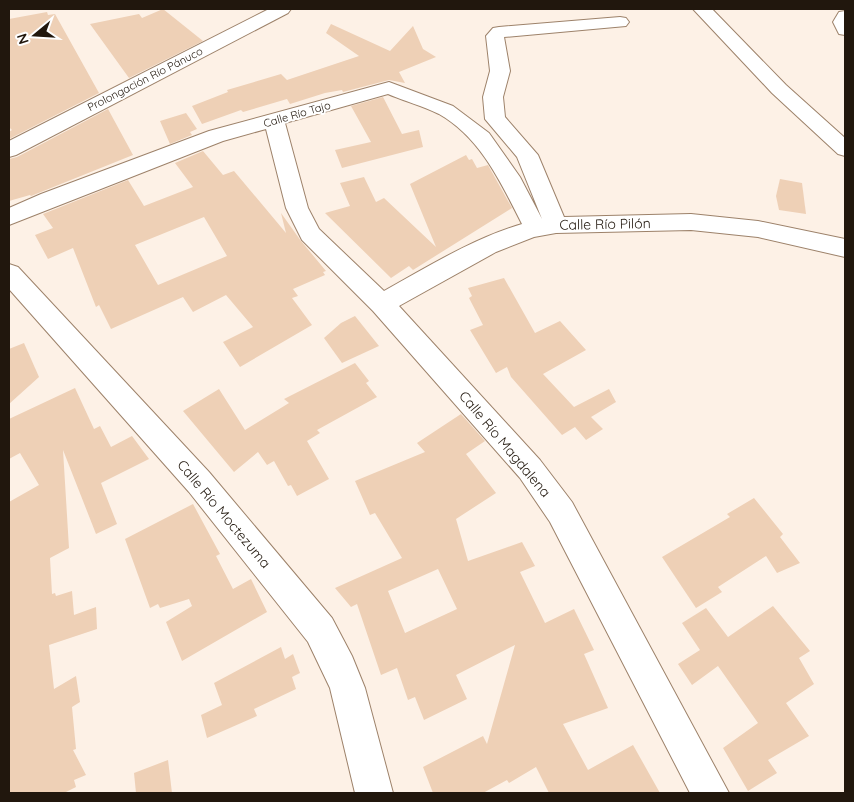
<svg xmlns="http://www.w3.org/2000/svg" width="854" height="802" viewBox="0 0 854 802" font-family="Quicksand,sans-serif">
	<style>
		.building { fill: #eed0b6; fill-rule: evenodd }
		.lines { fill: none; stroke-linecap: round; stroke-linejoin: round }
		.minor-casing { stroke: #9d826a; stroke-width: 2 }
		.highway-casing { stroke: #9d826a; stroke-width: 2 }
		.minor { fill: #fff; fill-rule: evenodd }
		.highway { fill: #fff; fill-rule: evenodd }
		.labels { text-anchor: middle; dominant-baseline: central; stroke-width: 4; stroke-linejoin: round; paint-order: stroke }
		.far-street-label { font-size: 11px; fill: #21170d; stroke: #fff }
		.street-label { font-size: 14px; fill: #21170d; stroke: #fff }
	</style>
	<rect width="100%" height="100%" fill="#fdf1e6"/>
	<!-- building -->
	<g class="building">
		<path d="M163 9 203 41 129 78 90 24 139 14 142 18Z"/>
		<path d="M47 12 48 15 55 14 99 93 9 139V132L12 130 9 127V19Z"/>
		<path d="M331 24 390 51 413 26 423 49 436 57 399 72 405 83 389 80 343 92 342 90 325 93 290 104 287 99 243 112 241 110 202 124 192 106 228 92 227 90 281 74 287 80 359 56 326 33Z"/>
		<path d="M383 97 402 134 419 130 423 147 342 168 335 150 371 142 351 106Z"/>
		<path d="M108 109 133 155 31 196 30 195 9 201V159L17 157Z"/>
		<path d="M186 113 197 129 190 132 192 135 170 144 160 121Z"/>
		<path d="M203 151 223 175 234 171 286 233 281 213 301 241 326 271 323 272 325 275 293 289 298 296 292 298 312 325 240 367 223 342 253 327 226 295 193 312 183 297 111 329 99 305 96 307 73 248 48 259 35 235 53 228 43 214 128 180 144 206 193 187 175 163ZM204 217 227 256 158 285 135 245Z"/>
		<path d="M466 155 469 160 472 159 477 168 488 165 512 208 413 270 409 266 391 278 325 213 350 206 340 183 364 177 376 202 384 198 436 247 410 184Z"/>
		<path d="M780 179 802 183 806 214 779 210 776 196Z"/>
		<path d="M504 278 535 333 560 321 586 350 543 374 574 407 609 389 616 402 591 417 603 429 586 440 575 427 562 435 511 377 507 367 496 373 470 330 483 325 469 298 472 296 468 288Z"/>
		<path d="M355 316 379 346 342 363 324 338 341 323Z"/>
		<path d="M24 343 39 377 9 404V349Z"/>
		<path d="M355 363 369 381 366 383 377 397 317 430 320 433 307 441 329 479 297 496 291 485 288 486 274 461 267 465 258 452 234 472 183 411 219 389 245 430 289 403 284 399Z"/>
		<path d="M75 388 94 429 100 426 111 447 132 436 149 459 101 483 117 524 96 534 63 450 69 548 50 558 52 594 55 593 56 596 72 591 74 615 96 607 97 629 49 645 54 689 76 676 80 702 72 707 76 749 73 750 86 775 74 780 76 787 64 793H9V502L39 485 20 453 9 459V419Z"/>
		<path d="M461 414 485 441 466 454 496 493 456 519 468 561 522 542 535 566 520 572 545 623 574 609 594 650 584 654 608 708 563 724 588 770 633 745 660 793H549L536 767 509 783 507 780 483 793H433L423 767 483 736 487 744 515 645 456 675 467 699 424 720 415 697 408 700 397 668 381 675 357 604 351 607 335 588 402 558 375 513 370 515 355 481 425 452 417 443ZM438 569 457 609 405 633 388 591Z"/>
		<path d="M754 498 783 534 780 537 800 563 777 573 766 556 718 587 722 592 696 608 662 557 730 517 727 514Z"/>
		<path d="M193 504 220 554 216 556 233 589 251 579 267 612 182 661 166 622 192 606 189 599 160 608 158 604 150 608 125 539Z"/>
		<path d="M773 606 810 651 799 658 814 684 786 703 809 736 768 760 777 773 748 791 723 748 758 723 718 666 692 685 678 664 700 650 682 623 706 608 728 637Z"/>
		<path d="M281 647 285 659 293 654 300 673 292 677 296 689 254 709 257 716 207 738 201 715 222 705 214 683Z"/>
		<path d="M168 760 172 793H136L134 773Z"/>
	</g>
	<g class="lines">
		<!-- minor casing -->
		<g class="minor-casing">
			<g id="minor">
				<path d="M269 9H291L288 13 16 155 9 157V141Z"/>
				<path d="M845 11V35L839 34 833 22 839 12Z"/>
				<path d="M620 17 626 18 629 22 626 26 504 37 510 71 503 97 505 117 538 155 564 217 691 214 758 221 845 239V257L758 237 691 230 556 233 534 237 496 252 399 306 540 460 572 502 729 793H690L550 522 520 478 373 311 302 240 286 208 266 129 223 141 9 225V208L41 194 209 131 389 82 453 106 489 133 520 177 542 219 517 157 485 119 483 97 490 71 486 36 493 28 499 27ZM388 94C404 101 423 106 439 114 481 138 501 183 522 224 472 239 429 266 384 291L319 229 308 208 285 123Z"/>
				<path d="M9 264 18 267 209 472 332 618 352 656 365 688 393 793H355L330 688 308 642 189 492 9 289Z"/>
			</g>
		</g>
		<!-- highway casing -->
		<g class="highway-casing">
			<path id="highway" d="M693 9H712L786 85 845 138V156L838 154 772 93Z"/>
		</g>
		<!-- minor -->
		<use href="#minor" class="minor"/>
		<!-- highway -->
		<use href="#highway" class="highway"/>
	</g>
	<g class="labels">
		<!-- far-street labels -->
		<g class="far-street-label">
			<text transform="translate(145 79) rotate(-27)">Prolongación Río Pánuco</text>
			<text transform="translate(297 114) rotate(-16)">Calle Río Tajo</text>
		</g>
		<!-- street labels -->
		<g class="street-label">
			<text transform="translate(605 224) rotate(-1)">Calle Río Pilón</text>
			<text transform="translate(505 444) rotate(50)">Calle Río Magdalena</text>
			<text transform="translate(224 514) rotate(50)">Calle Río Moctezuma</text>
		</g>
	</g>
	<!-- border -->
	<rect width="854" height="802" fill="none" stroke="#21170d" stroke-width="20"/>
	<!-- north arrow -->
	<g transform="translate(35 35) rotate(252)" stroke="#ffffff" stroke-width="4" paint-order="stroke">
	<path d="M0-4L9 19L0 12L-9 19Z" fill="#21170d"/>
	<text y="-8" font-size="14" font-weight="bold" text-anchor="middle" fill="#21170d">N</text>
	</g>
</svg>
